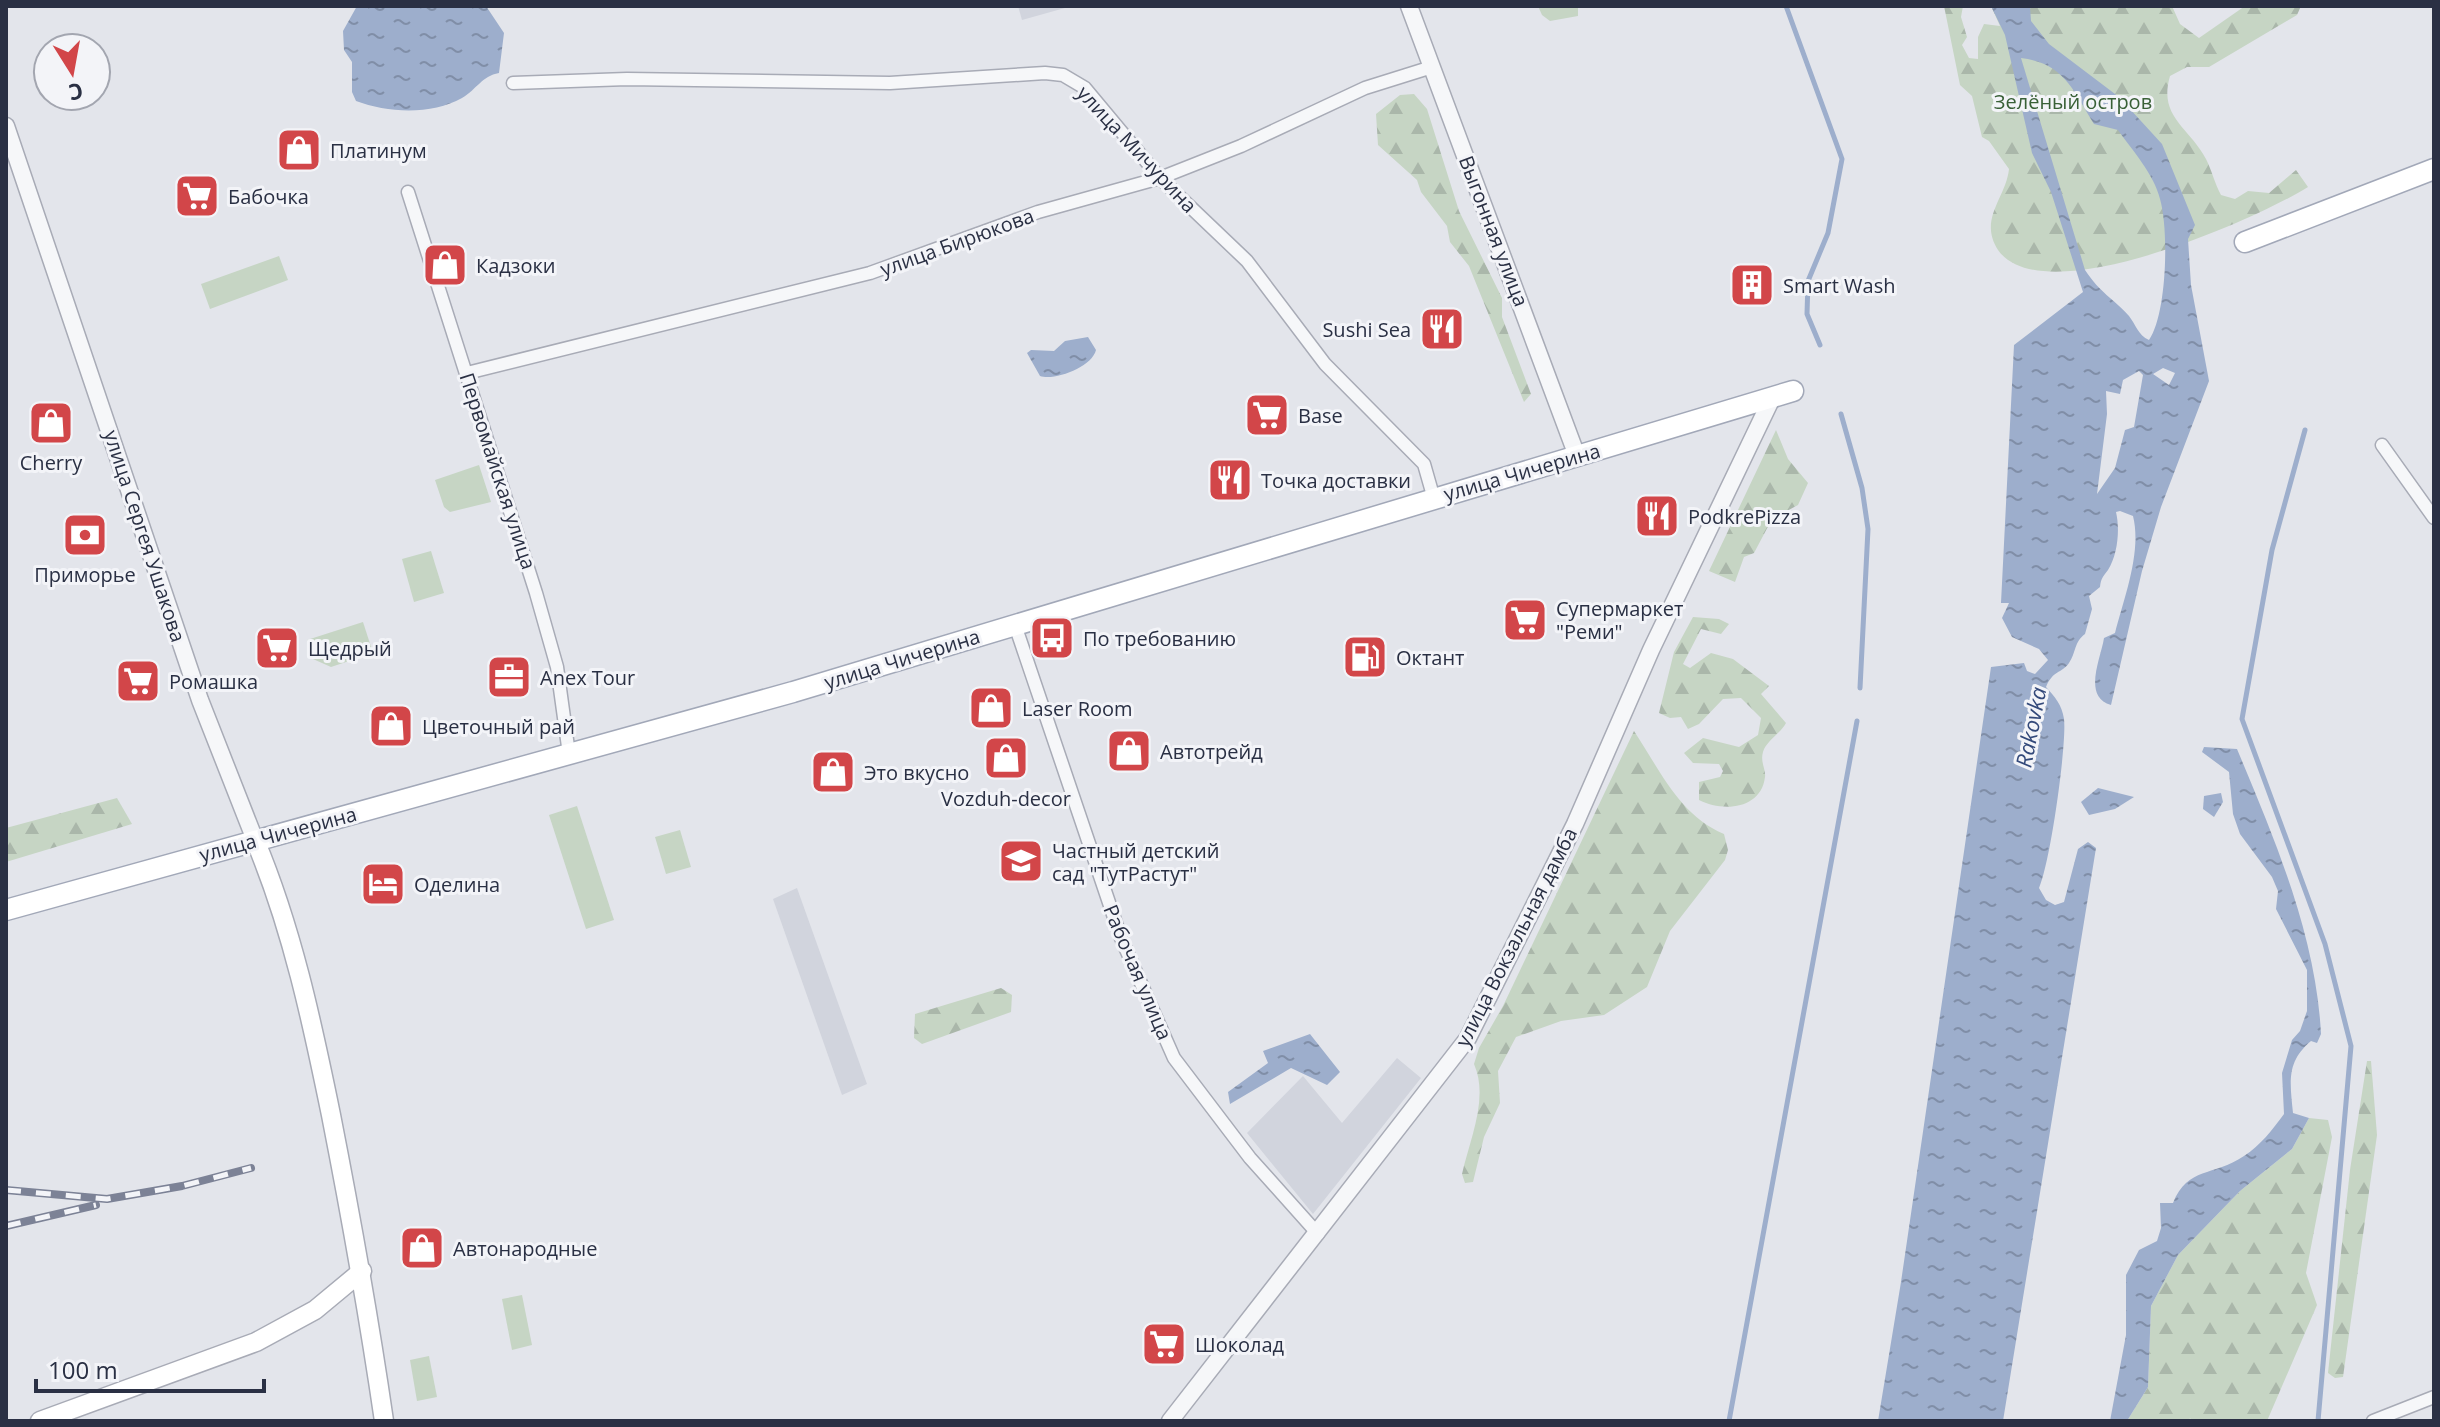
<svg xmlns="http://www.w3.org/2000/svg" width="2440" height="1427" viewBox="0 0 2440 1427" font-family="'Open Sans',sans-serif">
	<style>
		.built { fill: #d1d4dd }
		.forest { fill: url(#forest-firs) }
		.park { fill: #c6d5c4 }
		.water { fill: url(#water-ripples); fill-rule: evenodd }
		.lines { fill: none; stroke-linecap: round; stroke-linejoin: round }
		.stream { stroke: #9daecc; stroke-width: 5 }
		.minor-casing { stroke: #a8abb6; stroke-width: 15 }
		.tertiary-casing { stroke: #a8abb6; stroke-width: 19 }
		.secondary-casing { stroke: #a8abb6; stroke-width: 21 }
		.primary-casing { stroke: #a2a8b8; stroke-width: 23 }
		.minor { stroke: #f6f7f9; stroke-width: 12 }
		.tertiary { stroke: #f6f7f9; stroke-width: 16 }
		.secondary { stroke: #fff; stroke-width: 18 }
		.primary { stroke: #fff; stroke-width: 20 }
		.rail-casing { stroke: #7c8296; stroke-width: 8 }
		.rail { stroke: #f3f4f8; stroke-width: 5; stroke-dasharray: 15; stroke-linecap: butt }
		.labels { text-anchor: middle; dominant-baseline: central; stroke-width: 6; stroke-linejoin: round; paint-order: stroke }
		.park-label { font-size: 20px; fill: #396037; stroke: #f3f4f8 }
		.street-label { font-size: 20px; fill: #2a3044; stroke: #f3f4f8 }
		.poi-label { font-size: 20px; fill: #2a3044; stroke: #f3f4f8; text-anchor: start }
		.water-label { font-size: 22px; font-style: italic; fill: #33497a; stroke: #f3f4f8 }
	</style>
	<defs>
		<pattern id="forest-firs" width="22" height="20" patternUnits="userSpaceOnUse" patternTransform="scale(2)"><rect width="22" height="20" fill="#c6d5c4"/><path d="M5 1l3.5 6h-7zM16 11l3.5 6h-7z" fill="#aab7aa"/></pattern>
		<pattern id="water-ripples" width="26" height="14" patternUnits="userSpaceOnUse" patternTransform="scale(2)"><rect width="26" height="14" fill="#9daecc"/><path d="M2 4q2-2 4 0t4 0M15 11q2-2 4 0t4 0" fill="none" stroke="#808ea7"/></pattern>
	</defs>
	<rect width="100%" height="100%" fill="#e3e5eb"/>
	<!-- built -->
	<g class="built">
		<path d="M1018 6H1072L1022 20Z"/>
		<path d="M797 888 867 1084 842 1095 773 899Z"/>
		<path d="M1397 1058 1421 1078 1313 1214 1247 1133 1303 1076 1342 1123Z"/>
	</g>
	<!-- forest -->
	<g class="forest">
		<path d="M1944 6H1963L1961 17 1967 37 1962 45 1969 58 1978 59V37L1984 24 2000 26 1991 6H2172L2180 24 2199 38 2245 6H2301L2297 15 2209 67H2187L2170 76C2158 117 2189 127 2206 159 2212 171 2215 184 2221 195L2235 199 2248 191 2269 193 2296 170 2308 187C2257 219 2043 314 1998 250 1978 219 2006 198 2009 169L1989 141 1982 137 1972 96 1960 85Z"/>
		<path d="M1414 94 1427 109 1459 211 1502 298V317L1531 394 1524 402 1469 266 1450 242 1447 226 1421 192 1417 180 1378 145 1376 114 1400 95Z"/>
		<path d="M1776 430 1788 459 1808 483 1798 505 1772 519 1754 553 1744 557 1735 582 1709 571Z"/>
		<path d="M1693 617 1719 619 1729 624 1721 634 1701 629 1683 664 1690 668 1711 653 1733 659 1769 686 1761 694 1786 723C1780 734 1766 741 1763 752 1760 762 1766 769 1765 777 1761 810 1722 812 1699 800V782L1720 777 1723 771 1719 764 1693 763 1684 753 1703 738 1739 747 1758 735 1761 718 1741 698 1723 699 1699 724 1688 729 1681 717 1670 718 1659 713 1674 652Z"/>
		<path d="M1634 731C1660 770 1679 815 1724 834L1728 850 1725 860 1670 931 1647 987 1604 1015 1561 1021 1516 1037 1498 1071 1500 1103 1484 1137 1473 1182 1465 1183 1462 1174C1470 1139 1489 1098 1474 1064L1479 1048 1503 1006Z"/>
		<path d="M117 798 132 824 6 862V828Z"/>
		<path d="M1001 988 1012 995 1011 1012 922 1044 914 1038 915 1014Z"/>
		<path d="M2367 1061H2371L2377 1135 2343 1377 2335 1378 2328 1373 2350 1170Z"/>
		<path d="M2309 1118 2328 1120 2332 1137 2306 1273 2317 1305 2267 1421H2192L2190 1418 2189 1421H2127L2148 1387 2151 1306 2178 1255 2240 1191 2292 1149Z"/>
	</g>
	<!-- park -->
	<g class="park">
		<path d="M1538 6H1578V16L1550 21 1542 15Z"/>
		<path d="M279 256 288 280 210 309 201 284Z"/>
		<path d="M479 465 491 502 450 512 444 507 435 480Z"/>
		<path d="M431 551 444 593 414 602 402 559Z"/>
		<path d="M363 622 373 653 331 667 313 659 307 640Z"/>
		<path d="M577 806 614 920 586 929 549 815Z"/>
		<path d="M680 830 691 867 666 874 655 837Z"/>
		<path d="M522 1295 532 1345 512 1350 502 1299Z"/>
		<path d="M429 1356 437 1397 417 1401 410 1360Z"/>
	</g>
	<!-- water -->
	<g class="water">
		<path d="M357 6H486L504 33 499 73C482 76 476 90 462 98 432 115 388 113 356 101L352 92V62L344 50 343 31Z"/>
		<path d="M1991 6H2030L2031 21 2049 44 2119 97 2162 144 2195 225 2188 239 2191 285 2209 381 2161 507 2142 571 2111 705C2082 697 2101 658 2104 638L2115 633C2124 598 2142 552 2133 516L2120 511 2116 512C2120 529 2118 554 2108 570 2103 577 2101 578 2100 587L2089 596 2092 609 2085 634C2074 642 2076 653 2069 663 2061 674 2053 670 2046 687 2055 697 2062 705 2064 719 2067 745 2050 864 2039 888L2046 900 2055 905 2064 902 2078 849 2088 842 2096 848 2003 1421H1878L1901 1282 1991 667 2024 663 2027 671 2035 674 2048 660 2039 649 2012 637 2002 618 2009 603H2001L2014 345 2083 292 2051 192 2032 153 2005 35ZM2021 58C2064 63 2073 90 2094 124L2118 130C2132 150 2154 174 2160 199 2169 230 2167 314 2149 340 2138 335 2136 325 2129 316 2112 297 2101 294 2085 270ZM2163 368 2175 373 2169 385 2153 374ZM2139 371 2143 375 2134 427 2125 430 2115 468 2097 494 2107 414 2106 391 2120 394 2123 380Z"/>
		<path d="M1088 337 1096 350C1092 367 1055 381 1040 376L1027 353 1031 350 1054 351 1065 341Z"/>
		<path d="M2204 747 2237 749C2275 840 2316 935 2321 1034L2317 1043 2311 1041C2286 1062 2290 1082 2293 1113L2309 1118 2292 1149 2240 1191 2178 1255 2151 1306 2148 1387 2127 1421H2110L2126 1335V1275L2139 1250 2157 1241 2161 1228 2160 1203H2173C2188 1166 2213 1177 2244 1156 2261 1145 2272 1130 2284 1114L2282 1073 2292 1040 2300 1031 2307 1011V970L2276 909 2278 891 2272 877 2240 834 2233 814 2229 772 2202 752Z"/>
		<path d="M2098 788 2134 797 2115 809 2089 815 2081 802Z"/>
		<path d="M2221 793 2223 802 2214 817 2203 809 2204 796Z"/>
		<path d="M1310 1034 1340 1072 1327 1085 1291 1068 1230 1104 1228 1092 1268 1063 1263 1051Z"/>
	</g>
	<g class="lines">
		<!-- stream -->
		<g class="stream">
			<path d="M1786 6 1842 159 1828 233 1808 281 1807 314 1820 345"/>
			<path d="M1841 414 1862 488 1868 529 1860 688"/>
			<path d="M2305 430 2272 550 2242 719 2325 944 2351 1046 2318 1421"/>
			<path d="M1729 1421 1857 721"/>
		</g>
		<!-- minor casing -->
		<g class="minor-casing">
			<g id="minor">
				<path d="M513 83 627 79 890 83 1045 73 1063 75 1085 88 1160 178 1247 261 1325 364 1424 464 1434 499"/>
				<path d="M408 192 536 593 557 667 569 754"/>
				<path d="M467 373 870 273 1038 212 1160 178 1241 146 1365 88 1432 67"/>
				<path d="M2382 445 2434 518"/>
				<path d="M1015 625 1121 938 1174 1058 1250 1158 1318 1234"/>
				<path d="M2373 1421 2434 1397"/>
			</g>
		</g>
		<!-- tertiary casing -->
		<g class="tertiary-casing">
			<g id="tertiary">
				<path d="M1409 6 1577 456"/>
				<path d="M6 126 200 700 255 840"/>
				<path d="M1170 1421 1468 1038 1575 824 1651 650 1772 398"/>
			</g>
		</g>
		<!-- secondary casing -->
		<g class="secondary-casing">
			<g id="secondary">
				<path d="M255 840C292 928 312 1022 331 1115 351 1217 369 1318 384 1421"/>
				<path d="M40 1421 256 1342 315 1310 362 1271"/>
			</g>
		</g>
		<!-- primary casing -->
		<g class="primary-casing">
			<g id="primary">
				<path d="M2245 242 2434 169"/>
				<path d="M6 910 793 692 1793 391"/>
			</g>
		</g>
		<!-- minor -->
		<use href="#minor" class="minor"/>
		<!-- tertiary -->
		<use href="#tertiary" class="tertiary"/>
		<!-- secondary -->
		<use href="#secondary" class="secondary"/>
		<!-- primary -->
		<use href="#primary" class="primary"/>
		<!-- rail casing -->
		<g class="rail-casing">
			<g id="rail">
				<path d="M6 1190 107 1199 182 1186 251 1168"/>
				<path d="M6 1226 96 1205"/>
			</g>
		</g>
		<!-- rail -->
		<use href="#rail" class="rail"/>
	</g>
	<!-- icons -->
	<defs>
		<g id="shop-square" transform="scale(2.3)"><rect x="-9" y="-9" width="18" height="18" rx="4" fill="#d24649" stroke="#f3f4f8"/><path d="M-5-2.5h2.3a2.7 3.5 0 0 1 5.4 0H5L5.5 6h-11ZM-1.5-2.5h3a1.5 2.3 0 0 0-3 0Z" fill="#fff"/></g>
		<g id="supermarket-square" transform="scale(2.3)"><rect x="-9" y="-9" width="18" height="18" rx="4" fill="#d24649" stroke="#f3f4f8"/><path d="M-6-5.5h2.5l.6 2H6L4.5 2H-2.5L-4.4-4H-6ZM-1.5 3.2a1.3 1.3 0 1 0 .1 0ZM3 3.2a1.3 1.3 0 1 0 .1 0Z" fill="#fff"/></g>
		<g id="building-square" transform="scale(2.3)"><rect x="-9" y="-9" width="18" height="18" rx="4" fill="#d24649" stroke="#f3f4f8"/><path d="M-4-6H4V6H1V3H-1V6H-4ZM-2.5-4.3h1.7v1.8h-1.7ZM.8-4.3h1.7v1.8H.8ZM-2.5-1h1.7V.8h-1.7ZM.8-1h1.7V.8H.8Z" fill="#fff"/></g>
		<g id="restaurant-square" transform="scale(2.3)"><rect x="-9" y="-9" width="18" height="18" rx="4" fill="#d24649" stroke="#f3f4f8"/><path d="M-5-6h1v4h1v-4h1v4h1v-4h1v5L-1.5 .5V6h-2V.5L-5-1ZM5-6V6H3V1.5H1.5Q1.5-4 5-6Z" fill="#fff"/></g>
		<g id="bank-square" transform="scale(2.3)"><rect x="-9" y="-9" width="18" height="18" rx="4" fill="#d24649" stroke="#f3f4f8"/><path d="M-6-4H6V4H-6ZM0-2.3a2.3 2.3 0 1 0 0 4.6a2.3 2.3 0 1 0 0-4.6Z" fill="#fff"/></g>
		<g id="bus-square" transform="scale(2.3)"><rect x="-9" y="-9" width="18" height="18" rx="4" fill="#d24649" stroke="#f3f4f8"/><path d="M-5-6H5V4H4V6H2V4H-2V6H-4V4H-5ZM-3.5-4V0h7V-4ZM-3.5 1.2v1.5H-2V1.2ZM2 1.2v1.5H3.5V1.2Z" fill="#fff"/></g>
		<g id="fuel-square" transform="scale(2.3)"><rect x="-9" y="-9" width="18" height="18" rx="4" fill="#d24649" stroke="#f3f4f8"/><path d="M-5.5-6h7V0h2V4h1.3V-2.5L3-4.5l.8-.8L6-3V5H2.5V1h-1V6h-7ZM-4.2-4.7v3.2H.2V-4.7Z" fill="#fff"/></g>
		<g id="office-square" transform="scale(2.3)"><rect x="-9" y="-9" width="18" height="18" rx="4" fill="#d24649" stroke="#f3f4f8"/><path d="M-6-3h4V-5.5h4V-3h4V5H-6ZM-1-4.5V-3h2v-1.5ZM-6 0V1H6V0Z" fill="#fff"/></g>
		<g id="school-square" transform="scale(2.3)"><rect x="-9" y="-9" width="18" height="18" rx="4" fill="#d24649" stroke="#f3f4f8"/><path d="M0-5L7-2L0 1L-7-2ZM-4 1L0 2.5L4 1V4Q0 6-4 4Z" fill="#fff"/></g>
		<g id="hotel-square" transform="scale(2.3)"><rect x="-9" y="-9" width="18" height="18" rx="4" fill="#d24649" stroke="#f3f4f8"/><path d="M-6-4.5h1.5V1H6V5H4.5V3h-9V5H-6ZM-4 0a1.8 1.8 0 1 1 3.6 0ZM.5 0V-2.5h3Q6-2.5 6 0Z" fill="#fff"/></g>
	</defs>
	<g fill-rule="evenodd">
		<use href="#shop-square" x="299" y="150"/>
		<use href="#supermarket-square" x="197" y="196"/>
		<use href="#shop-square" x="445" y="265"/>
		<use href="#building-square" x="1752" y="285"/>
		<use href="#restaurant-square" x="1442" y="329"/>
		<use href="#supermarket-square" x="1267" y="415"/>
		<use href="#shop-square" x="51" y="423"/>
		<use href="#restaurant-square" x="1230" y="480"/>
		<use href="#restaurant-square" x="1657" y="516"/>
		<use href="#bank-square" x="85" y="535"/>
		<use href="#supermarket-square" x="1525" y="620"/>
		<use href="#bus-square" x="1052" y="638"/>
		<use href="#supermarket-square" x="277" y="648"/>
		<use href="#fuel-square" x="1365" y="657"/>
		<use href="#office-square" x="509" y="677"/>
		<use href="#supermarket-square" x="138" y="681"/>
		<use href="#shop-square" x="991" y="708"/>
		<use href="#shop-square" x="391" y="726"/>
		<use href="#shop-square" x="1129" y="751"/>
		<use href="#shop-square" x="1006" y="758"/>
		<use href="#shop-square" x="833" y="772"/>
		<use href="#school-square" x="1021" y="861"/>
		<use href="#hotel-square" x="383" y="884"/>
		<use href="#shop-square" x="422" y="1248"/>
		<use href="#supermarket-square" x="1164" y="1344"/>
	</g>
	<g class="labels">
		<!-- park labels -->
		<g class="park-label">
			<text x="2073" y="101">Зелёный остров</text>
		</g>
		<!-- street labels -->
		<g class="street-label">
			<text transform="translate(1137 149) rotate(47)">улица Мичурина</text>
			<text transform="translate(1494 231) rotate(69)">Выгонная улица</text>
			<text transform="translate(957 242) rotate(-20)">улица Бирюкова</text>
			<text transform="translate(498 471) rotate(72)">Первомайская улица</text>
			<text transform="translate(1522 472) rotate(-16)">улица Чичерина</text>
			<text transform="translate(145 536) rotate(72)">улица Сергея Ушакова</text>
			<text transform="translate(902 659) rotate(-17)">улица Чичерина</text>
			<text transform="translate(278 834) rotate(-15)">улица Чичерина</text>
			<text transform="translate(1516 937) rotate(-63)">улица Вокзальная дамба</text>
			<text transform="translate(1138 972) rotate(67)">Рабочая улица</text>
		</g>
		<!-- poi labels -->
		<g class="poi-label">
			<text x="330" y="150">Платинум</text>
			<text x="228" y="196">Бабочка</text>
			<text x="476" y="265">Кадзоки</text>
			<text x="1783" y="285">Smart Wash</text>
			<text x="1411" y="329" text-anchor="end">Sushi Sea</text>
			<text x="1298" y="415">Base</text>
			<text x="51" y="462" text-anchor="middle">Cherry</text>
			<text x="1261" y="480">Точка доставки</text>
			<text x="1688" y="516">PodkrePizza</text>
			<text x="85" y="574" text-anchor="middle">Приморье</text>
			<text x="1556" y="608">Супермаркет<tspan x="1556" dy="23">"Реми"</tspan></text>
			<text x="1083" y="638">По требованию</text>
			<text x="308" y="648">Щедрый</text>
			<text x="1396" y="657">Октант</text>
			<text x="540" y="677">Anex Tour</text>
			<text x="169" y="681">Ромашка</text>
			<text x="1022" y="708">Laser Room</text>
			<text x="422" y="726">Цветочный рай</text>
			<text x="1160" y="751">Автотрейд</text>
			<text x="864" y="772">Это вкусно</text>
			<text x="1006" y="798" text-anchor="middle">Vozduh-decor</text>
			<text x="1052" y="850">Частный детский<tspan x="1052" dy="23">сад "ТутРастут"</tspan></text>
			<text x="414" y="884">Оделина</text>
			<text x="453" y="1248">Автонародные</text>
			<text x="1195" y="1344">Шоколад</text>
		</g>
		<!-- water labels -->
		<g class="water-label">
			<text transform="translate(2030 727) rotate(-79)">Rakovka</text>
		</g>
	</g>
	<!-- border -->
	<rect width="2440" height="1427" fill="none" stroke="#2a3044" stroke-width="16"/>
	<!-- north arrow -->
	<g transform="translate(72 72) rotate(169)"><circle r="38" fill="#f3f4f8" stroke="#a3a6b0" stroke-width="2"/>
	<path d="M0-6L14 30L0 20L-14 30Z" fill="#d24649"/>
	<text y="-12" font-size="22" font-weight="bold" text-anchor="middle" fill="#2a3044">С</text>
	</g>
	<!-- scale -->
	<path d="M36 1379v12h228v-12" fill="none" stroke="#2a3044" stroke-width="4"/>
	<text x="48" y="1379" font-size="24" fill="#2a3044" stroke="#f3f4f8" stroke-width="6" paint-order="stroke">100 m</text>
</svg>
